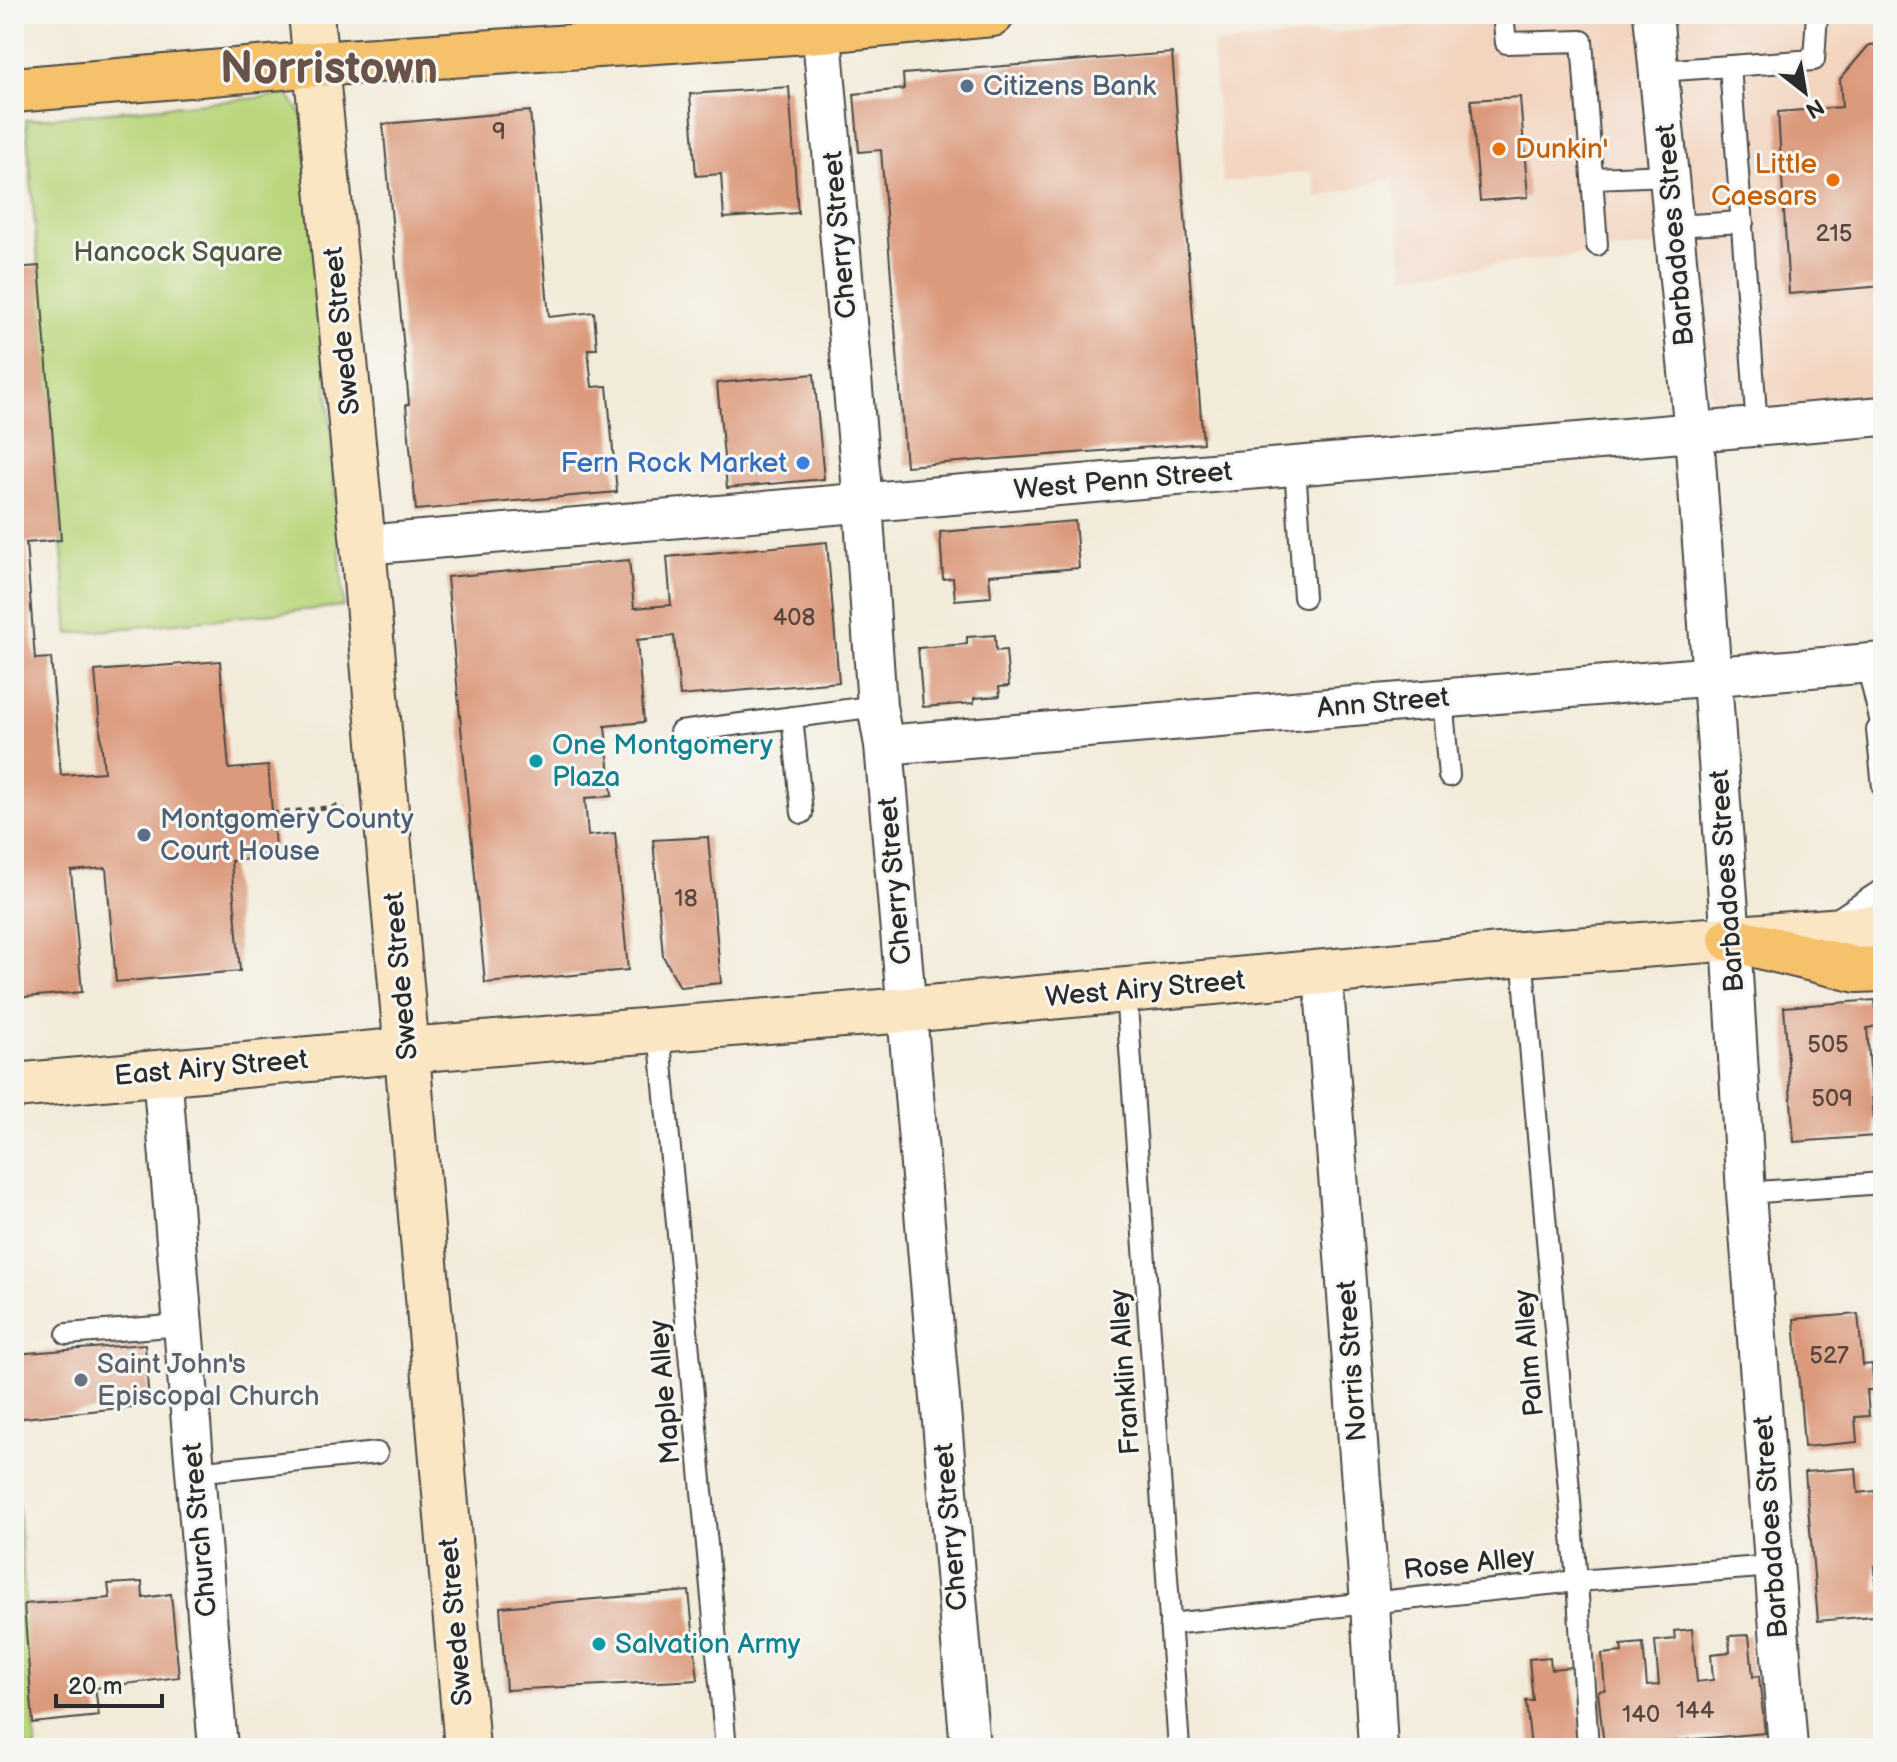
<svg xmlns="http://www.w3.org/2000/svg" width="1897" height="1762" viewBox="0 0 1897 1762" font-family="'Balsamiq Sans',sans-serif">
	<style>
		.built { fill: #f3d4bf }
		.green { fill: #bad67c; stroke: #728054; stroke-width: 2 }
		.building { fill: #db9a7b }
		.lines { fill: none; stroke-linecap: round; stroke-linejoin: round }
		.lane-casing { stroke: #494845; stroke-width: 24 }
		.street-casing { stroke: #494845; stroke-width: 42 }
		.secondary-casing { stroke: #494845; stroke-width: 48 }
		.primary-casing { stroke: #494845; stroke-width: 48 }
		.highway-casing { stroke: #494845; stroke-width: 48 }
		.path { stroke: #494845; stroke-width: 5; stroke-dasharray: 6 6; stroke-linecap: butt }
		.lane { stroke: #fff; stroke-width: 20 }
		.street { stroke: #fff; stroke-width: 38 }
		.secondary { stroke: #fbe6c4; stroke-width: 44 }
		.primary { stroke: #f5c16b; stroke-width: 44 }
		.highway { stroke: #f5c16b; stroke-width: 44 }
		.service-dot { fill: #5c6f8a; stroke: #f6f6f2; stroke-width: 3 }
		.food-dot { fill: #e8710a; stroke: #f6f6f2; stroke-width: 3 }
		.shop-dot { fill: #3f7fe0; stroke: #f6f6f2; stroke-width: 3 }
		.culture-dot { fill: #0f9aa8; stroke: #f6f6f2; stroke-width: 3 }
		.worship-dot { fill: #6b7280; stroke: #f6f6f2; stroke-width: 3 }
		.labels { text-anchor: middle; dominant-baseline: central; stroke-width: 6; stroke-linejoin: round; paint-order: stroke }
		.number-label { font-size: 24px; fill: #57473f }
		.service-label { font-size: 28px; fill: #4e5e75; stroke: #f6f6f2; text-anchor: start }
		.food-label { font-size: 28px; fill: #c56008; stroke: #f6f6f2; text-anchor: start }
		.street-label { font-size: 28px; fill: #2b2b2b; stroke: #f6f6f2 }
		.park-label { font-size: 28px; fill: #4f563f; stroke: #f6f6f2 }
		.shop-label { font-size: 28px; fill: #366cbe; stroke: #f6f6f2; text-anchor: end }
		.culture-label { font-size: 28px; fill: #0d838f; stroke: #f6f6f2; text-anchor: start }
		.worship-label { font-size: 28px; fill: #5b616d; stroke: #f6f6f2; text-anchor: start }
		.town-label { font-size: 44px; font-weight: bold; fill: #695247; stroke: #f6f6f2 }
	</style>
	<rect width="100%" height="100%" fill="#f6f6f2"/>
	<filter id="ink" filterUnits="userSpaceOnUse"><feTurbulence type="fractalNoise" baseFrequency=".0125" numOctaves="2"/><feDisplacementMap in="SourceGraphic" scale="16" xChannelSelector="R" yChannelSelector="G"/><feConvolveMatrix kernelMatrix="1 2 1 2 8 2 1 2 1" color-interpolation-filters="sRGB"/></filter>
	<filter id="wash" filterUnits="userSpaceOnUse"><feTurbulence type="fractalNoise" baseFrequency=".006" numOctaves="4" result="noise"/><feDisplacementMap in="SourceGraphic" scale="32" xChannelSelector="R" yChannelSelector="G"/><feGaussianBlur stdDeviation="1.8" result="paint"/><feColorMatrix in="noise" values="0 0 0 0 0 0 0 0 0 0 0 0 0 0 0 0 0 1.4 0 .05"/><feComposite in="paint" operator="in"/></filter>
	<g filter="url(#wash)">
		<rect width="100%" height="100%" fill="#f3ebd9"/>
		<!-- built -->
		<path class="built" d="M1543 14H1883V397L1712 412 1697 241 1404 276 1394 178 1317 198 1312 171 1223 183 1212 44Z"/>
		<!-- green -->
		<g class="green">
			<path d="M288 95 308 123 344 606 69 634 26 120Z"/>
			<path d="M14 1449 36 1748H14Z"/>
		</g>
		<g id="blocks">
			<!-- building -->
			<g class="building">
				<path d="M1883 44V286L1789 294 1778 112 1842 107 1840 79 1869 45Z"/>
				<path d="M1172 53 1203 443 906 466 881 150 859 152 854 94 904 89 903 74Z"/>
				<path d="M789 87 798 213 724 218 721 174 696 176 690 94Z"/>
				<path d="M1520 97 1528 197 1480 201 1471 100Z"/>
				<path d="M530 111 549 317 594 312 597 349H588L592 387 607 386 617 492 416 510 406 405 409 404 383 124Z"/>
				<path d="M39 266 61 540 26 543 35 659 51 658 61 775 104 772 95 671 220 661 229 769 268 766 276 856 231 861 240 971 116 982 106 868 71 871 82 992 14 998V268Z"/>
				<path d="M814 374 824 479 727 488 717 383Z"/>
				<path d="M1075 521 1079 568 989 575 991 597 955 600 953 578 943 579 940 532Z"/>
				<path d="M827 542 839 682 680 696 674 636 637 640 644 722 605 726 612 796 585 798 588 836 615 833 628 970 485 983 447 577 629 560 634 608 671 605 667 557Z"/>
				<path d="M995 635 996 651 1006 650 1009 686 999 687 1000 696 974 698V703L923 707 918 648 967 644V637Z"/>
				<path d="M708 837 721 983 680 987 663 956 653 840Z"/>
				<path d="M1875 1000 1877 1026 1867 1028 1875 1136 1794 1142 1784 1007Z"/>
				<path d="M1858 1314 1863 1365 1872 1364 1874 1390H1867L1869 1416 1855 1417 1857 1442 1804 1447 1794 1319Z"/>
				<path d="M145 1344 149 1405 14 1419V1354Z"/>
				<path d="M1856 1468 1858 1493 1875 1491 1876 1503 1883 1502V1565L1875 1566 1876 1591 1883 1590V1615L1818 1621 1805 1472Z"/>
				<path d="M142 1582 143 1598 171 1594 179 1677 95 1688 99 1716 33 1723 24 1604 110 1598 108 1584Z"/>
				<path d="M689 1591 698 1680 506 1690 500 1607Z"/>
				<path d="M1692 1629 1697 1682 1713 1680 1711 1654 1730 1652 1729 1636 1749 1635 1753 1677 1759 1676 1765 1733 1604 1747 1598 1691 1605 1690 1602 1654 1622 1652 1621 1645 1643 1643 1647 1686 1659 1685 1655 1641 1675 1639 1674 1631Z"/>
				<path d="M1550 1657 1551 1669 1572 1667 1575 1697 1586 1747 1531 1748 1526 1701H1533L1529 1659Z"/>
			</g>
		</g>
	</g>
	<g filter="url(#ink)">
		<use href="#blocks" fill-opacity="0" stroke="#494845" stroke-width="2"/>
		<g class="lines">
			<!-- lane casing -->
			<g class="lane-casing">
				<g id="lane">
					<path d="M1503 14 1506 43 1582 41 1597 245"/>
					<path d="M1659 71 1730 66"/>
					<path d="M1594 178 1669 175"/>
					<path d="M1673 226 1743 222"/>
					<path d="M1757 427 1730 66 1814 60 1817 14"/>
					<path d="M1295 467 1304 597"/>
					<path d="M1870 663V677L1881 723"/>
					<path d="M1442 698 1449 776"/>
					<path d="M792 717 802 813"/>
					<path d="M1883 722 1877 730 1883 787"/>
					<path d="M680 732 877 706"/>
					<path d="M1834 921 1883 889"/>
					<path d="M1522 954 1577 1581 1588 1748"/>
					<path d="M1126 991 1179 1748"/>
					<path d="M659 1031 726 1748"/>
					<path d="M1746 1193 1883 1183"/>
					<path d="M67 1334 183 1325"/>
					<path d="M195 1472 377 1453"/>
					<path d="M1170 1624 1577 1581 1774 1566"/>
				</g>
			</g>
			<!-- street casing -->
			<g class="street-casing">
				<g id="street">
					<path d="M820 14 863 503 877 706 884 745 970 1748"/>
					<path d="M1653 14 1694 433 1731 939 1746 1193 1788 1748"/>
					<path d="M363 545 1883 416"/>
					<path d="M884 745 1883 662"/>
					<path d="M1323 974 1370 1603 1378 1748"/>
					<path d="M162 1073 218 1748"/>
				</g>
			</g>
			<!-- secondary casing -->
			<g class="secondary-casing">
				<g id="secondary">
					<path d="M311 14 363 545 467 1748"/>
					<path d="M14 1086 408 1050 906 1010 1522 954 1883 927"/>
				</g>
			</g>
			<!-- primary casing -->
			<g class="primary-casing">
				<path id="primary" d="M14 90 316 64 822 30 992 14"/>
			</g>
			<!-- highway casing -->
			<g class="highway-casing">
				<path id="highway" d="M1731 939 1857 970 1883 969"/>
			</g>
			<!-- path -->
			<path class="path" d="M272 814 344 806"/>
			<!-- lane -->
			<use href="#lane" class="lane"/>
			<!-- street -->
			<use href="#street" class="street"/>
			<!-- secondary -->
			<use href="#secondary" class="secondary"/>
			<!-- primary -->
			<use href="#primary" class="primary"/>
			<!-- highway -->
			<use href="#highway" class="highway"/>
		</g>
	</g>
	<!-- markers -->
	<g class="service-dot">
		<circle cx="967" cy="86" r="8"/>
		<circle cx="144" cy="835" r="8"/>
	</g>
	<g class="food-dot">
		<circle cx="1499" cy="149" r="8"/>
		<circle cx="1833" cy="180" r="8"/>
	</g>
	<circle class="shop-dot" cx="803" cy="463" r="8"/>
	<g class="culture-dot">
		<circle cx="536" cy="761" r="8"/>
		<circle cx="599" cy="1644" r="8"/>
	</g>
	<circle class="worship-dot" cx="81" cy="1380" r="8"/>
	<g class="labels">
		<!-- number labels -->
		<g class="number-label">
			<text x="499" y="131">9</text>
			<text x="1834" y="233">215</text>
			<text x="794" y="617">408</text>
			<text x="686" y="898">18</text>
			<text x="1828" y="1044">505</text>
			<text x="1832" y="1098">509</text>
			<text x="1829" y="1355">527</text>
			<text x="1695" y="1710">144</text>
			<text x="1641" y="1714">140</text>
		</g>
		<!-- service labels -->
		<g class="service-label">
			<text x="983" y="86">Citizens Bank</text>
			<text x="160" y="819">Montgomery County<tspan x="160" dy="32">Court House</tspan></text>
		</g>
		<!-- food labels -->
		<g class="food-label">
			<text x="1515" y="149">Dunkin'</text>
			<text x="1817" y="164" text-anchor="end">Little<tspan x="1817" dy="32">Caesars</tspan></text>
		</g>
		<!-- street labels -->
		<g class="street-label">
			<text transform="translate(840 235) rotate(-95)">Cherry Street</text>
			<text transform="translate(1675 235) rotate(-95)">Barbadoes Street</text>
			<text transform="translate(342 331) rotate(-96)">Swede Street</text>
			<text transform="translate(1123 481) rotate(-5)">West Penn Street</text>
			<text transform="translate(1383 703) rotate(-5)">Ann Street</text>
			<text transform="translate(895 881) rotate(-95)">Cherry Street</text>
			<text transform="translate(1727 881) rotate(-94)">Barbadoes Street</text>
			<text transform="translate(401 976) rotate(-95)">Swede Street</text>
			<text transform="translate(1145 989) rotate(-5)">West Airy Street</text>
			<text transform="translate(211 1068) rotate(-5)">East Airy Street</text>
			<text transform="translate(1529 1353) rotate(-95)">Palm Alley</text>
			<text transform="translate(1352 1361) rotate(-94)">Norris Street</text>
			<text transform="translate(1125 1372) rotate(-94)">Franklin Alley</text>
			<text transform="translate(665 1392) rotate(-95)">Maple Alley</text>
			<text transform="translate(951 1527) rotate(-95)">Cherry Street</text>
			<text transform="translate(1771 1527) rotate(-94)">Barbadoes Street</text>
			<text transform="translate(200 1530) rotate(-95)">Church Street</text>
			<text transform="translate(1469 1564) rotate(-6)">Rose Alley</text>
			<text transform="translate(456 1622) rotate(-95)">Swede Street</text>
		</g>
		<!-- park labels -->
		<g class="park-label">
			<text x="178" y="252">Hancock Square</text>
		</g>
		<!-- shop labels -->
		<g class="shop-label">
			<text x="787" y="463">Fern Rock Market</text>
		</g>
		<!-- culture labels -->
		<g class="culture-label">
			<text x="552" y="745">One Montgomery<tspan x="552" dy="32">Plaza</tspan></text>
			<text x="615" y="1644">Salvation Army</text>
		</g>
		<!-- worship labels -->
		<g class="worship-label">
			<text x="97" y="1364">Saint John's<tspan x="97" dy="32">Episcopal Church</tspan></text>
		</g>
		<!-- town labels -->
		<g class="town-label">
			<text x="329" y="69">Norristown</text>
		</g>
	</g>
	<!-- margin -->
	<rect width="1897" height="1762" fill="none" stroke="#f6f6f2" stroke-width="48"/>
	<!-- north arrow -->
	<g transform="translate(1805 92) rotate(149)" stroke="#f6f6f2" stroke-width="6" paint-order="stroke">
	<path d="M0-6L14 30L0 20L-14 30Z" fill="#2b2b2b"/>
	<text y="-12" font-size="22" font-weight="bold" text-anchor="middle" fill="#2b2b2b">N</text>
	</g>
	<!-- scale -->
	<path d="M56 1694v12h106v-12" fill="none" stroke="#2b2b2b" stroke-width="4"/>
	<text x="68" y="1694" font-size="24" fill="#2b2b2b" stroke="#f6f6f2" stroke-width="6" paint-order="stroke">20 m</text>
</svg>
